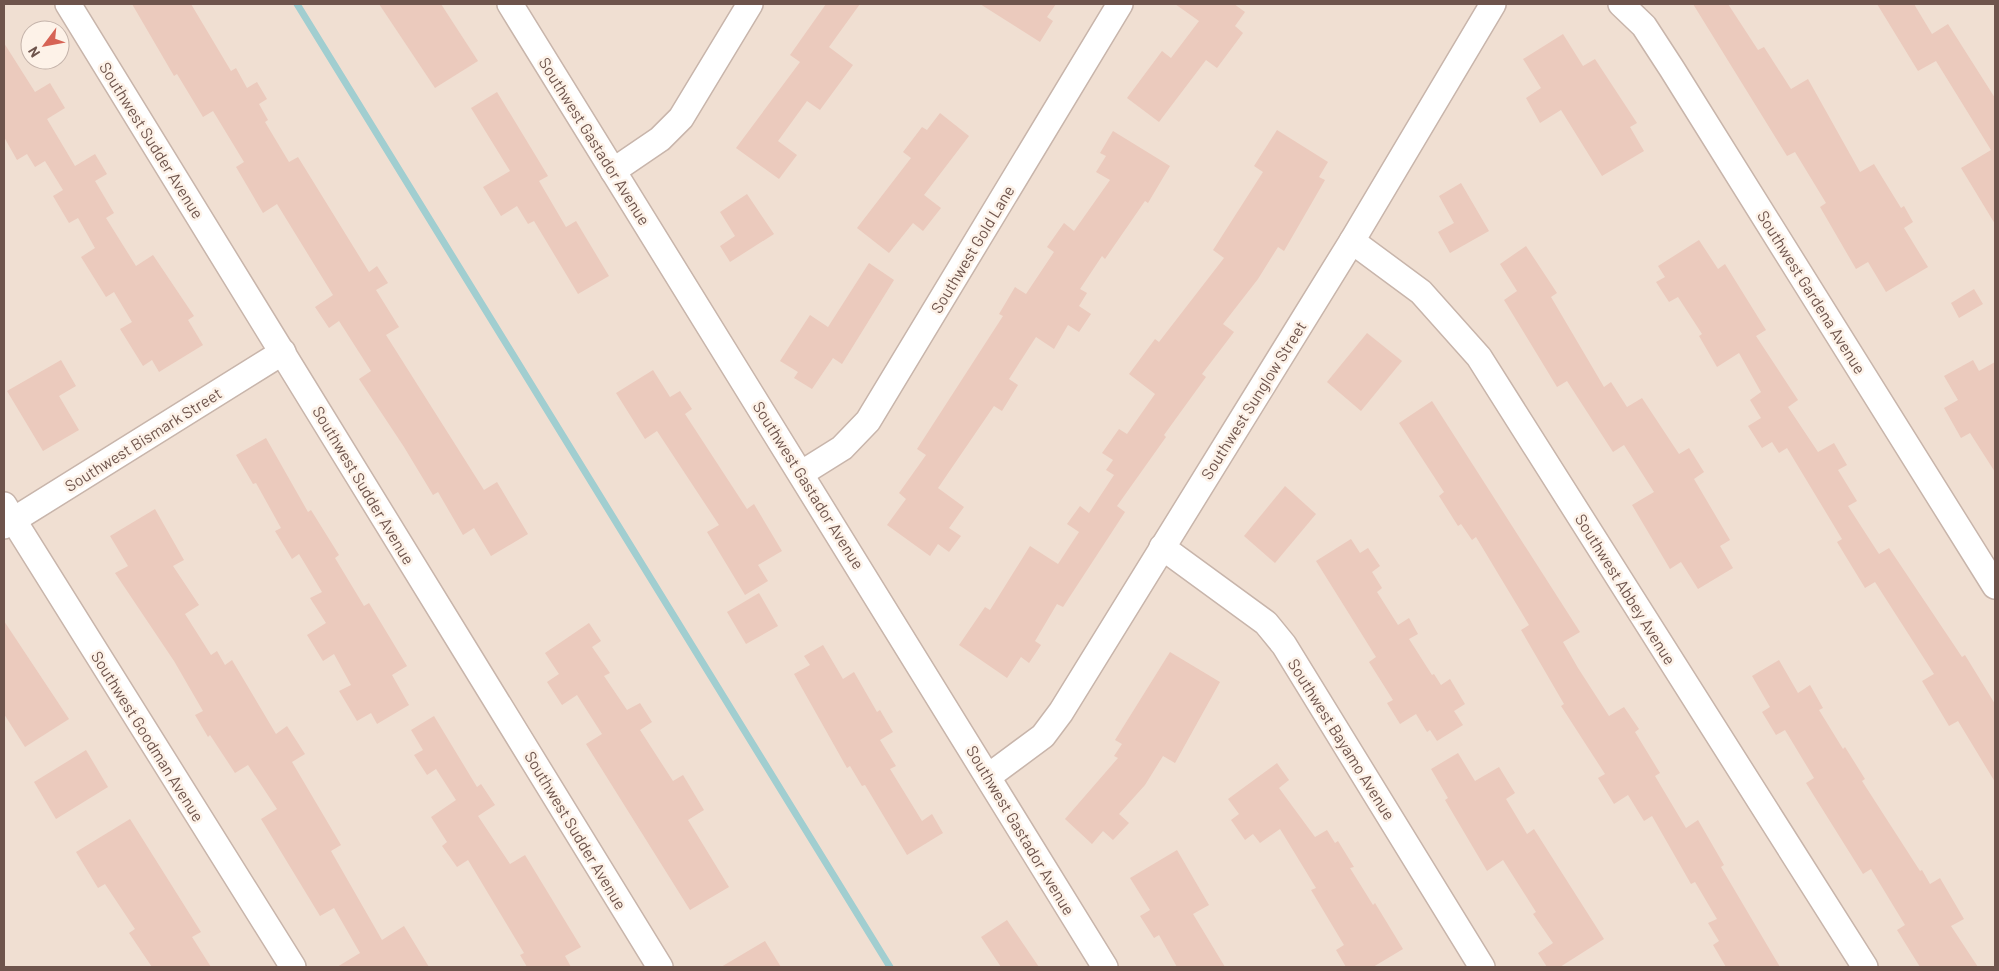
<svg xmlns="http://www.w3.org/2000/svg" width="1999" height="971" viewBox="0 0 1999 971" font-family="Barlow,sans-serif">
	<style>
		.residential { fill: #f0dfd2; fill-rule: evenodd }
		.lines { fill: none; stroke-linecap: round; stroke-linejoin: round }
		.stream { stroke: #a1ced0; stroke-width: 7 }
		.building { fill: #ebcabd }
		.minor-casing { stroke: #c8b5ab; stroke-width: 28 }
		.minor { stroke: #fff; stroke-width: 25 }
		.labels { text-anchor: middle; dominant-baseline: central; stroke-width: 5; stroke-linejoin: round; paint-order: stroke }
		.street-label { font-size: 16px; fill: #6e544c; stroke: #fdf2e8 }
	</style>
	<rect width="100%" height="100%" fill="#f9eee3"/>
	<!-- residential -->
	<path class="residential" d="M4 4H1995V967H4ZM30 30H60V60H30Z"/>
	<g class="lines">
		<!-- stream -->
		<path class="stream" d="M297 4 890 967"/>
	</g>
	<!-- building -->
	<g class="building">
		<path d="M132 4H191L231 71 236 68 247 88 257 82 267 99 259 104 268 120 265 122 289 162 298 157 369 272 377 266 388 283 376 290 399 327 386 335 484 490 497 482 528 534 491 556 474 528 463 535 438 492 433 495 404 447 359 379 371 371 339 321 329 328 315 307 333 295 277 204 263 213 236 167 244 162 213 111 203 117 177 74 174 76Z"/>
		<path d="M379 4H441L478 61 435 88Z"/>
		<path d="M826 4H860L829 47 853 65 820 110 807 101 778 141 797 155 779 179 736 148 800 62 790 55Z"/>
		<path d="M980 4H1056L1047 17 1053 21 1040 42Z"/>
		<path d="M1175 4H1234L1245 12 1235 26 1243 33 1217 68 1206 60 1159 122 1127 98 1162 51 1171 58 1199 21Z"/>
		<path d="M1693 4H1728L1758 50 1764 47 1791 89 1808 79 1860 172 1874 164 1901 208 1904 206 1913 222 1904 228 1928 267 1886 292 1868 262 1856 269 1820 207 1826 203 1795 152 1787 156Z"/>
		<path d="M1877 4H1914L1932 34 1948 24 1995 98V224L1961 168 1991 150 1936 61 1918 71Z"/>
		<path d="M1563 34 1583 66 1595 59 1637 123 1630 127 1644 151 1602 176 1561 110 1540 123 1526 98 1541 88 1523 59Z"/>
		<path d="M4 43 35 92 50 83 65 108 47 119 75 166 95 154 107 174 95 181 114 213 106 218 136 266 153 255 194 316 188 320 203 345 159 372 152 360 143 366 120 329 132 322 114 292 106 297 81 257 95 248 78 218 69 223 53 196 63 190 45 161 35 167 27 154 17 160 4 137Z"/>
		<path d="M497 92 548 176 539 181 566 227 576 221 609 276 578 294 534 221 528 224 517 206 501 216 483 187 510 171 471 108Z"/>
		<path d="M940 113 969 136 924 195 941 208 923 231 913 223 889 253 857 228 911 158 903 152 922 127 927 130Z"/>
		<path d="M1277 130 1328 162 1319 177 1325 180 1284 251 1278 247 1258 279 1223 324 1234 332 1202 374 1206 377 1164 435 1166 437 1117 506 1125 512 1063 607 1057 604 1035 641 1041 645 1029 663 1021 657 1007 678 959 645 985 607 990 610 1030 546 1058 564 1079 532 1067 524 1080 506 1089 513 1114 475 1106 470 1113 460 1102 453 1119 429 1127 434 1155 394 1129 374 1155 339 1159 342 1224 258 1213 250 1263 172 1254 166Z"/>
		<path d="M1113 131 1170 166 1148 203 1145 201 1105 259 1102 256 1080 289 1087 293 1079 306 1091 314 1079 332 1068 325 1054 349 1036 337 1009 379 1018 385 1002 411 994 406 938 488 964 507 949 528 961 536 949 552 938 544 930 556 887 525 906 499 899 493 926 455 917 449 1003 316 999 314 1015 287 1026 294 1054 252 1047 247 1064 223 1074 231 1110 180 1096 172 1106 156 1100 153Z"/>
		<path d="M1461 183 1489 231 1450 253 1438 232 1454 223 1439 196Z"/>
		<path d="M747 194 774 234 730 262 720 246 735 236 720 212Z"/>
		<path d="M1699 240 1718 269 1725 264 1766 330 1756 336 1798 400 1788 407 1818 452 1834 443 1847 465 1838 470 1857 501 1848 506 1879 554 1889 548 1962 657 1965 655 1995 704V782L1958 721 1949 726 1922 681 1934 674 1875 582 1865 588 1837 542 1842 539 1787 448 1779 453 1772 442 1762 448 1748 426 1761 418 1750 400 1761 392 1739 353 1717 367 1699 336 1702 334 1678 297 1669 302 1656 282 1665 277 1658 266Z"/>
		<path d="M1526 246 1557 293 1551 297 1604 387 1611 382 1627 407 1642 398 1679 454 1689 448 1704 472 1694 479 1730 540 1720 546 1733 568 1698 589 1681 562 1670 569 1632 505 1654 492 1624 445 1613 452 1567 381 1557 387 1504 300 1517 291 1500 264Z"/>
		<path d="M869 263 894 280 842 364 833 358 812 389 794 378 798 372 780 361 810 315 828 327Z"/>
		<path d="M1974 289 1983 304 1959 318 1951 303Z"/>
		<path d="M1367 333 1402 361 1361 411 1327 382Z"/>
		<path d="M61 360 76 386 59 396 79 430 43 451 7 391Z"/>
		<path d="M1973 360 1979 371 1995 362V472L1970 433 1961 438 1944 408 1958 400 1944 376Z"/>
		<path d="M653 370 670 397 680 391 692 409 685 414 747 509 754 504 782 551 758 565 768 581 745 595 707 532 719 525 657 431 645 439 616 393Z"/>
		<path d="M1432 401 1580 632 1563 642 1578 668 1609 716 1624 707 1639 729 1635 732 1660 773 1655 776 1686 828 1698 820 1724 865 1721 867 1780 967H1726L1713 945 1719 941 1708 923 1717 919 1695 882 1691 884 1652 816 1644 821 1628 795 1614 804 1598 778 1605 774 1561 706 1564 704 1521 630 1529 625 1476 537 1472 540 1461 524 1458 526 1439 496 1444 492 1399 423Z"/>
		<path d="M266 438 308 512 311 510 339 555 335 558 364 606 369 603 407 666 392 675 409 705 377 724 371 713 357 721 339 691 351 685 334 654 323 661 307 635 326 623 310 598 322 592 299 554 292 559 275 531 281 528 256 483 253 484 236 455Z"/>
		<path d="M1285 486 1316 514 1275 563 1244 536Z"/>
		<path d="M155 509 184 560 173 566 199 605 185 614 211 655 217 651 225 665 232 660 276 734 287 726 305 754 292 762 341 845 331 851 382 940 404 926 429 967H337L360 953 334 908 320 916 261 819 277 809 248 765 235 773 210 735 208 737 195 715 203 711 174 661 115 573 128 566 110 536Z"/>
		<path d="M1351 539 1360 553 1368 548 1380 566 1372 572 1382 588 1377 592 1398 625 1409 618 1418 634 1409 639 1432 675 1434 674 1441 685 1450 679 1465 704 1454 711 1463 725 1437 741 1430 730 1427 732 1416 714 1400 724 1387 703 1393 700 1369 662 1376 657 1316 561Z"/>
		<path d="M759 593 778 626 746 644 727 612Z"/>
		<path d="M4 621 69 719 25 747 4 714Z"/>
		<path d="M589 623 601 641 592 647 610 673 604 676 627 710 640 703 652 722 640 730 673 781 683 775 704 810 688 820 729 887 690 910 586 744 602 734 577 695 562 705 547 682 559 674 545 653Z"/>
		<path d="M823 645 843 679 854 672 877 712 880 710 893 732 880 740 896 766 890 769 922 821 932 814 943 833 907 855 865 785 862 786 850 766 847 768 794 674 810 665 804 656Z"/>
		<path d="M1170 652 1220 682 1175 763 1163 756 1145 785 1119 814 1129 823 1113 840 1103 831 1092 844 1065 819 1118 758 1114 756 1122 744 1115 740Z"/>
		<path d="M1779 660 1798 693 1810 685 1823 708 1819 710 1843 749 1845 747 1865 779 1862 781 1920 871 1922 870 1930 884 1940 878 1964 919 1951 926 1978 967H1920L1897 930 1905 925 1871 869 1863 874 1806 783 1814 778 1785 730 1776 735 1762 712 1770 707 1752 676Z"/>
		<path d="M434 716 477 787 481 784 495 805 478 816 510 864 525 855 581 947 565 956 571 967H527L520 955 524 953 468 860 457 867 442 846 447 842 431 817 456 800 436 769 427 775 414 755 423 750 411 730Z"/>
		<path d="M86 750 108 787 56 819 34 782Z"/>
		<path d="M1458 753 1475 781 1499 767 1515 793 1506 799 1527 834 1534 829 1604 939 1560 967H1547L1538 953 1553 943 1533 914 1536 912 1503 860 1487 871 1445 800 1448 798 1431 769Z"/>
		<path d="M1277 763 1289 780 1279 788 1315 837 1327 830 1335 843 1338 841 1354 867 1350 868 1373 905 1375 903 1403 949 1373 967H1346L1336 950 1344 945 1311 890 1316 888 1280 829 1260 843 1253 834 1245 840 1231 820 1239 814 1228 799Z"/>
		<path d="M130 819 201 932 192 937 211 967H152L129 933 135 929 105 884 98 888 76 852Z"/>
		<path d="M1177 850 1209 905 1193 914 1225 967H1177L1159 935 1154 938 1140 916 1150 910 1130 878Z"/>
		<path d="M1007 920 1039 967H1001L981 937Z"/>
		<path d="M765 941 781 967H721Z"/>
	</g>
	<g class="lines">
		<!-- minor casing -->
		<g class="minor-casing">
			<g id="minor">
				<path d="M68 4 660 967"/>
				<path d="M510 4 1105 967"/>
				<path d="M1621 4 1644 26 1672 69 1995 586"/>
				<path d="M613 171 660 139 681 118 750 4"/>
				<path d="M1352 241 1421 292 1479 357 1865 967"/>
				<path d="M802 473 842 448 868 421 1120 4"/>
				<path d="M4 505 293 967"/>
				<path d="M4 526 283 352"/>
				<path d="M1162 547 1266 623 1284 645 1482 967"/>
				<path d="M989 776 1043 736 1061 712 1352 241 1493 4"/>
			</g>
		</g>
		<!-- minor -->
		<use href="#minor" class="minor"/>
	</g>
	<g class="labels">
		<!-- street labels -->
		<g class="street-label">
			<text transform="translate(152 140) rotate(58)">Southwest Sudder Avenue</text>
			<text transform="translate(595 141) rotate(58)">Southwest Gastador Avenue</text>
			<text transform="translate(972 249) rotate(-59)">Southwest Gold Lane</text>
			<text transform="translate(1812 292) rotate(58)">Southwest Gardena Avenue</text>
			<text transform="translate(1253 400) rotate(-58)">Southwest Sunglow Street</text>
			<text transform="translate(143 439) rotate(-32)">Southwest Bismark Street</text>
			<text transform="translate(364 485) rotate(59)">Southwest Sudder Avenue</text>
			<text transform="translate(809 485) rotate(58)">Southwest Gastador Avenue</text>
			<text transform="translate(1626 589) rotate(58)">Southwest Abbey Avenue</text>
			<text transform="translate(148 736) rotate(58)">Southwest Goodman Avenue</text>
			<text transform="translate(1342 739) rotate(58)">Southwest Bayamo Avenue</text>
			<text transform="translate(576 830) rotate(59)">Southwest Sudder Avenue</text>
			<text transform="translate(1021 830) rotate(59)">Southwest Gastador Avenue</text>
		</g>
	</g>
	<!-- border -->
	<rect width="1999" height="971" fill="none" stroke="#6e544c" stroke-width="10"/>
	<!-- north arrow -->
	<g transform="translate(45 45) rotate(238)"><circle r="24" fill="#fdf2e8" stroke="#c4b3aa"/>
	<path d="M0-4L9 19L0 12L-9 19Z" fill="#d66355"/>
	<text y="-8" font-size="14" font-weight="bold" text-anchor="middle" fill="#6e544c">N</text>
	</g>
</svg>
